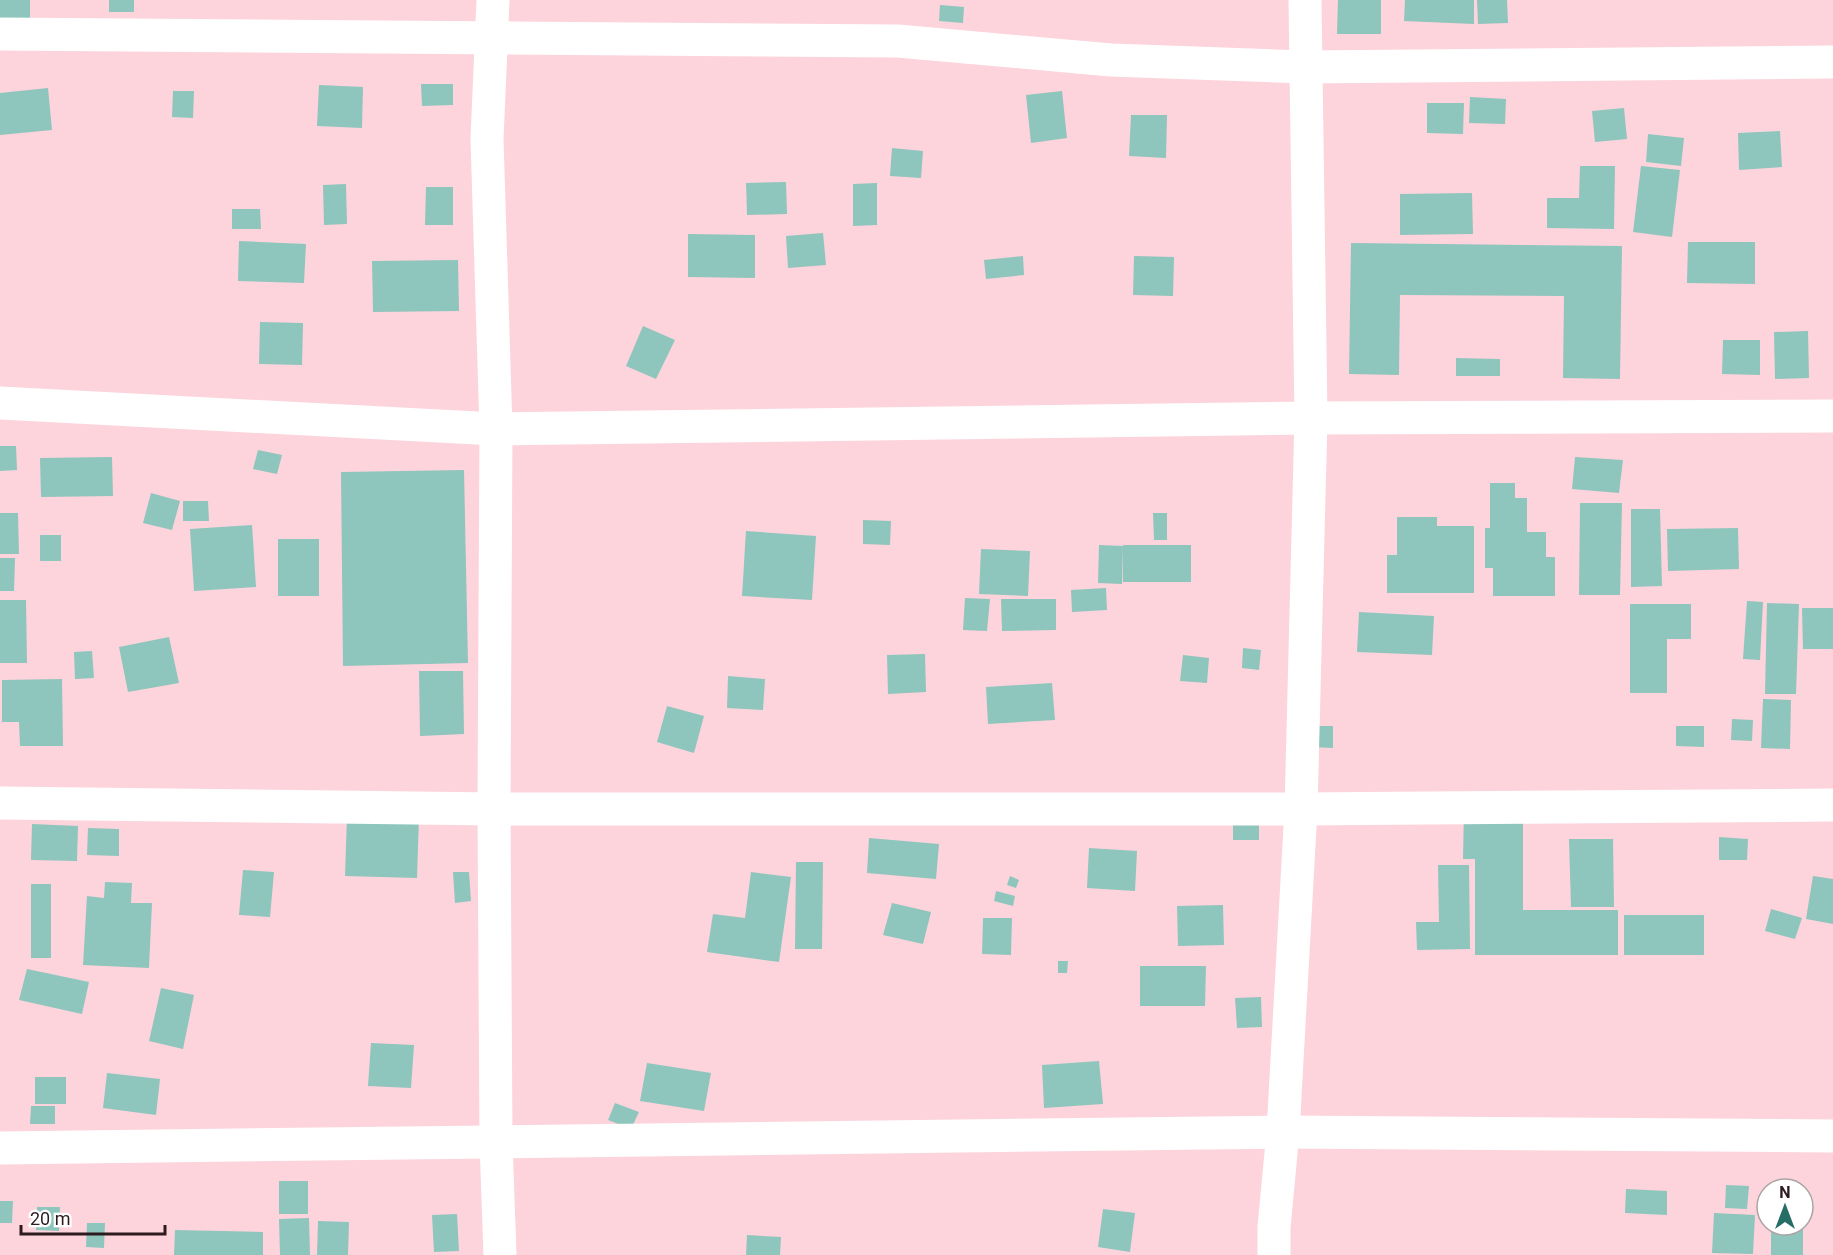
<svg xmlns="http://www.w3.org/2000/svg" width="1833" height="1255" viewBox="0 0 1833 1255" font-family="Roboto,sans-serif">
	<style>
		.building { fill: #8ec5bd }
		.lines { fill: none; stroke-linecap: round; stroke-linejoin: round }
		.street { stroke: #fff; stroke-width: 33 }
	</style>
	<rect width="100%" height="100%" fill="#fdd4dc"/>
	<!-- building -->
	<g class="building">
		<rect x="0" y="0" width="30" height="27"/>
		<rect x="109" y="0" width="25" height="12"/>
		<path d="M1338 0H1381V34H1337Z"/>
		<path d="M1405 0H1474V24L1404 21Z"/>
		<path d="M1477 0H1507L1508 23 1478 24Z"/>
		<path d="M940 5 964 7 963 23 939 21Z"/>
		<path d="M421 84H453V105L422 106Z"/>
		<path d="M319 85 363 87 362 128 317 126Z"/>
		<path d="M48 88 52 130 0 135V93Z"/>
		<path d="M173 91H194L193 118 172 117Z"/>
		<path d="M1062 91 1067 138 1031 143 1026 95Z"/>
		<path d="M1470 97 1506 99 1505 124 1469 123Z"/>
		<path d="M1427 103H1464L1463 134 1427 133Z"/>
		<path d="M1624 108 1627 139 1595 142 1592 111Z"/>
		<path d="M1131 115H1167L1166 158 1129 156Z"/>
		<path d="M1780 131 1782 167 1739 170 1738 133Z"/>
		<path d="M1648 134 1684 138 1681 166 1646 162Z"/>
		<path d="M892 148 923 151 921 178 890 176Z"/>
		<path d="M1580 166H1615L1614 229 1547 228V198H1579Z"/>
		<path d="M1641 166 1680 170 1672 237 1633 232Z"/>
		<path d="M786 182 787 214 747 215 746 183Z"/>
		<path d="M877 183V225L853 226V184Z"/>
		<path d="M346 184 347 224 324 225 323 185Z"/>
		<path d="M426 187H453V225H425Z"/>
		<path d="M1472 193 1473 234 1400 235V194Z"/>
		<path d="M232 209H260L261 229H232Z"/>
		<path d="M823 233 826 265 788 268 786 236Z"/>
		<path d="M688 234 755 235V278L688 277Z"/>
		<path d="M239 241 306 244 304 283 238 281Z"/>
		<path d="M1688 242H1755V284L1687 283Z"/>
		<path d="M1351 243 1622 246 1620 379 1563 378 1564 296 1400 295 1399 375 1349 374Z"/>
		<path d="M1023 256 1024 275 986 279 984 260Z"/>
		<path d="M1134 256 1174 257 1173 296 1133 295Z"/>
		<path d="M458 260 459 311 373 312 372 261Z"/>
		<path d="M260 322 303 323 302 365 259 364Z"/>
		<path d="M643 326 675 340 656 379 626 366Z"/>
		<path d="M1808 331 1809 378 1775 379 1774 332Z"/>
		<path d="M1723 340H1760V375L1722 374Z"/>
		<path d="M1456 358 1500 359V376H1456Z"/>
		<path d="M0 446H16L17 470 0 471Z"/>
		<path d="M258 450 282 455 277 474 253 469Z"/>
		<path d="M112 457 113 496 41 497 40 458Z"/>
		<path d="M1575 457 1623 460 1619 493 1572 489Z"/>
		<path d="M464 470 468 663 343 666 341 472Z"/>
		<path d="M1490 483H1515V498H1527V532H1546V557H1555V596H1493V568H1485V528H1490Z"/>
		<path d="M151 493 180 501 172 530 143 523Z"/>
		<path d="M183 501H208L209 521H183Z"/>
		<path d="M1580 503H1622L1620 595H1579Z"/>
		<path d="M1631 509H1660L1662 586 1631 587Z"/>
		<path d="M0 513H18L19 554H0Z"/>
		<path d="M1153 513H1167V540H1154Z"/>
		<path d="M1397 517H1437V526H1474V593H1387V555H1397Z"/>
		<path d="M863 520 891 521 890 545 863 544Z"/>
		<path d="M252 525 256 587 194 591 190 529Z"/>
		<path d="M1738 528 1739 569 1668 571 1667 529Z"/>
		<path d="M746 531 816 536 812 600 742 596Z"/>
		<rect x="40" y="535" width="21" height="26"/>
		<rect x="278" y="539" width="41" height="57"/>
		<path d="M1099 545 1123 546 1122 584 1098 583Z"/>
		<rect x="1123" y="545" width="68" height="37"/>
		<path d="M981 549 1030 551 1028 596 979 594Z"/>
		<path d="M0 558H15L14 591H0Z"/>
		<path d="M1106 588 1107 610 1072 612 1071 590Z"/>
		<path d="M965 598 990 599 987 631 963 630Z"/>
		<path d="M1001 599H1056V630L1002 631Z"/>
		<path d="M0 600H26L27 663H0Z"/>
		<path d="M1747 601 1763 602 1760 660 1743 659Z"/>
		<path d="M1767 603 1799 604 1796 694H1765Z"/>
		<path d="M1630 604H1691V639H1667V693H1630Z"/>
		<path d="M1802 608H1833V649H1803Z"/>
		<path d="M1359 612 1434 616 1432 655 1357 652Z"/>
		<path d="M169 637 179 683 128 692 119 647Z"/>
		<path d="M1243 648 1261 650 1259 670 1242 668Z"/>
		<path d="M92 651 94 678 75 679 74 652Z"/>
		<path d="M925 654 926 692 888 694 887 655Z"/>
		<path d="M1183 655 1209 658 1207 683 1180 681Z"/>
		<path d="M419 671H463L464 734 420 736Z"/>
		<path d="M728 676 765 679 763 710 727 708Z"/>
		<path d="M62 679 63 746H20L19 722H2V680Z"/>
		<path d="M1052 683 1055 720 988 724 986 687Z"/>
		<path d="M1763 699 1791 700 1790 749 1761 748Z"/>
		<path d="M667 706 704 716 694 753 657 742Z"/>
		<path d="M1732 719 1753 720 1752 741 1731 740Z"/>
		<path d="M1311 726H1333V748L1311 747Z"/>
		<path d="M1676 726H1704V747L1676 746Z"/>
		<path d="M1464 809 1523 811V910H1618V955H1475V859H1463Z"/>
		<path d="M347 816 419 817 417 878 345 876Z"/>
		<rect x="1233" y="817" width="26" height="23"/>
		<path d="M32 824 78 826 77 861 31 860Z"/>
		<path d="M88 828 119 829V856L87 855Z"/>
		<path d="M1719 837 1748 839 1747 860H1719Z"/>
		<path d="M869 838 939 844 936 879 867 873Z"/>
		<path d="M1569 839H1613L1614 907H1571Z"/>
		<path d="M1089 848 1137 851 1135 891 1087 888Z"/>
		<path d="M796 862H823L822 949H795Z"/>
		<path d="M1438 865H1469L1470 949 1417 950 1416 922H1439Z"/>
		<path d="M243 870 274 872 270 917 239 915Z"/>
		<path d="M453 872H469L471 901 455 903Z"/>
		<path d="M751 872 791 877 779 962 707 952 713 914 745 918Z"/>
		<path d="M1010 876 1019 880 1016 888 1007 885Z"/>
		<path d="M1813 876 1833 879V924L1806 919Z"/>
		<path d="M105 882 132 883 131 903H152L149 968 83 965 87 896 104 898Z"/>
		<rect x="31" y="884" width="20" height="74"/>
		<path d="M996 891 1015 896 1013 906 994 901Z"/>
		<path d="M892 903 931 912 923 944 883 935Z"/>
		<path d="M1223 905 1224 945 1178 946 1177 906Z"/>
		<path d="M1771 909 1802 918 1795 939 1765 931Z"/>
		<rect x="1624" y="915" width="80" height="40"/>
		<path d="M983 918H1012L1011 955 982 954Z"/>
		<path d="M1058 961H1068L1067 973H1058Z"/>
		<path d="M1140 966H1206L1205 1006H1140Z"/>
		<path d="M27 969 89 982 82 1014 19 1000Z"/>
		<path d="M161 988 194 995 183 1049 149 1041Z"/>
		<path d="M1261 997 1262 1027 1237 1028 1235 998Z"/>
		<path d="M371 1043 414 1045 411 1088 368 1086Z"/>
		<path d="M1099 1061 1103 1104 1044 1108 1042 1065Z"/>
		<path d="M647 1063 711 1073 704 1111 640 1101Z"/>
		<path d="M107 1073 160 1079 156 1115 103 1108Z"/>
		<rect x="35" y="1077" width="31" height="27"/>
		<path d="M615 1103 639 1112 631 1129 608 1120Z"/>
		<path d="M31 1106H55V1124H30Z"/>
		<rect x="279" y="1181" width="29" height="33"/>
		<path d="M1726 1185 1749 1186 1747 1209 1725 1208Z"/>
		<path d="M1626 1189 1667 1191V1215L1625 1213Z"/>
		<path d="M0 1201H13L12 1223H0Z"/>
		<path d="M37 1207H60L59 1231 36 1230Z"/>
		<path d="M1103 1209 1135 1213 1130 1252 1098 1247Z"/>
		<path d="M1714 1213 1755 1215 1753 1254 1712 1253Z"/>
		<path d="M457 1214 459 1251 434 1252 432 1215Z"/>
		<path d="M309 1218 310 1255H280L279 1219Z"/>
		<path d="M318 1221 349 1222 348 1255H317Z"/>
		<path d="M87 1223H105L104 1248 86 1247Z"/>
		<rect x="1771" y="1225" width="32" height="30"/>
		<path d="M175 1230 263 1232V1255H174Z"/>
		<path d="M747 1235 781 1237 780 1255H746Z"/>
	</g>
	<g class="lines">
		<!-- street -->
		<g class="street">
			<path d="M493 0 487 139 496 429 494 809 496 1142 500 1255"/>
			<path d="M0 34 898 41 1111 60 1305 67 1833 62"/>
			<path d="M0 403 496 429 1311 418 1833 416"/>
			<path d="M0 803 494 809H1301L1833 805"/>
			<path d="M0 1148 1283 1132 1833 1136"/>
			<path d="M1274 1255V1227L1283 1132 1301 809 1311 418 1305 0"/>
		</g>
	</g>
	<!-- north arrow -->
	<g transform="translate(1785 1207)"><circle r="28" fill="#ffffff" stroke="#aba4a5" stroke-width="1.5"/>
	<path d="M0-4.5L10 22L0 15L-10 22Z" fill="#256d65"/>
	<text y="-9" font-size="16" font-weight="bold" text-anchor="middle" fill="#2d1b1f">N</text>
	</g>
	<!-- scale -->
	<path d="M21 1225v9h144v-9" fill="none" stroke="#2d1b1f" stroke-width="3"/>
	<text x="30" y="1225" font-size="18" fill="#2d1b1f" stroke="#ffffff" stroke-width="4.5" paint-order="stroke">20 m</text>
</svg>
